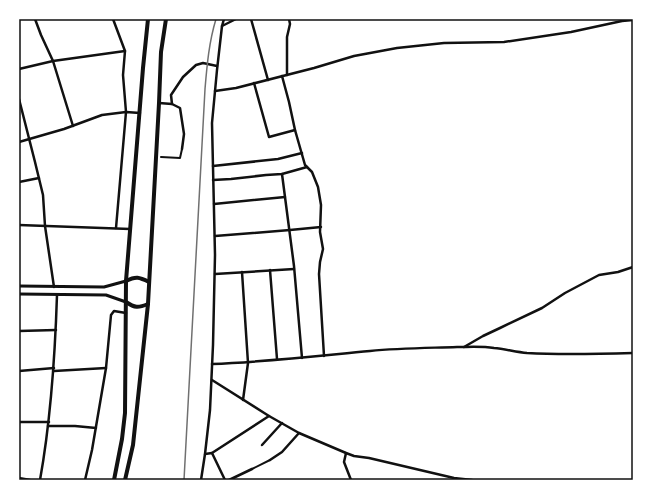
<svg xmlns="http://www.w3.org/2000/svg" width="652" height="499" viewBox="0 0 652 499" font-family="Mulish,sans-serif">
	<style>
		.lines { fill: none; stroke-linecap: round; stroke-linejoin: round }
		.pedestrian { stroke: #111; stroke-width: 2 }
		.minor { stroke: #111; stroke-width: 2.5 }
		.tertiary { stroke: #111; stroke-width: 3 }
		.trunk { stroke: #111; stroke-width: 4 }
		.rail { stroke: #707070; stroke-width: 1.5 }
		.neatline { fill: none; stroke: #111; stroke-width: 1.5 }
	</style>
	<rect width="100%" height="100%" fill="#fff"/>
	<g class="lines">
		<!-- pedestrian -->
		<g class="pedestrian">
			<path d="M161 157 180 158 182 149"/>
			<path d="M252 469 270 460"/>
		</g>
		<!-- minor -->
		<g class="minor">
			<path d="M35 19 41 35 53 61 73 126"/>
			<path d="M113 19 125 51 123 75 126 112 116 228"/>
			<path d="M251 19 268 80"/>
			<path d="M222 26 236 19"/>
			<path d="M19 69 53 61 125 51"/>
			<path d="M287 75V37L290 24 289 19"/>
			<path d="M282 76 289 102 295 130 305 165 312 172 318 187 321 205 320 232 323 249 320 262 319 274 324 356"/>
			<path d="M254 83 269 137 295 130"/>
			<path d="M215 91 236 88 314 68 354 56 397 48 444 43 504 42 571 32 622 21 633 20"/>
			<path d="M19 99 35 162 43 195 45 226 54 287"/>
			<path d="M159 103 172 104 180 108 184 134 182 149"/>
			<path d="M172 104 171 95 183 77 196 65 203 63 217 66"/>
			<path d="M19 142 64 129 102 115 126 112 140 113"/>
			<path d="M213 166 278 159 302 153"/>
			<path d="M282 174 294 266 302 358"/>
			<path d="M213 180 231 179 266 175 282 174 307 167"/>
			<path d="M19 182 39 178"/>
			<path d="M214 204 285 197"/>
			<path d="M19 225 130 229"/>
			<path d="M215 236 290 230 321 227"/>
			<path d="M270 270 277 359"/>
			<path d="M242 272 248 363 243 400"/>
			<path d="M215 274 294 269"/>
			<path d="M19 331 56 330"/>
			<path d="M464 347 483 336 500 328 542 308 565 293 599 275 618 272 633 267"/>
			<path d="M212 364C265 362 317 356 370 351 399 348 428 348 457 347 469 347 482 346 494 348 505 349 516 352 527 353 562 355 598 354 633 353"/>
			<path d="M19 371 54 368"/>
			<path d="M54 371 106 368"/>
			<path d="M212 380 269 416 299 433 346 453 354 456 369 458 454 478 472 480"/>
			<path d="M19 422H49"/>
			<path d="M48 426H75L96 428"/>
			<path d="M262 445 282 423"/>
			<path d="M212 453 269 416"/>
			<path d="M346 453 344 462 351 480"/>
			<path d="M205 454 212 453 225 480"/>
			<path d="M270 460 282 452 299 433"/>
			<path d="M19 478 30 480"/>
			<path d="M40 480C51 419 55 357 57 295"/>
			<path d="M85 480 92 450 106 368 111 315 114 311 126 313"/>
			<path d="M201 480 205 454 210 410 213 345 215 255 212 123 217 70 222 26 224 19"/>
			<path d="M229 480 252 469"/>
		</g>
		<!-- tertiary -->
		<g class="tertiary">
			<path d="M19 286 104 287 126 281"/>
			<path d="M19 294 106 295 126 302"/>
		</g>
		<!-- trunk -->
		<g class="trunk">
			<path d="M126 281C136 276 139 277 149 282"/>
			<path d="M126 302C135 308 138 308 148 304"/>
			<path d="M114 480 122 439 125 413 126 281 143 68 148 19"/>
			<path d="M125 480 133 445 148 304 159 103 161 52 166 19"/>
		</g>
		<!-- rail -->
		<path class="rail" d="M184 480 205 89C207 65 209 42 216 19"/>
	</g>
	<!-- border -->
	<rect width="652" height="499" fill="none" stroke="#ffffff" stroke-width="40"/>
	<rect x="20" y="20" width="612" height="459" class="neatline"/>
</svg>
